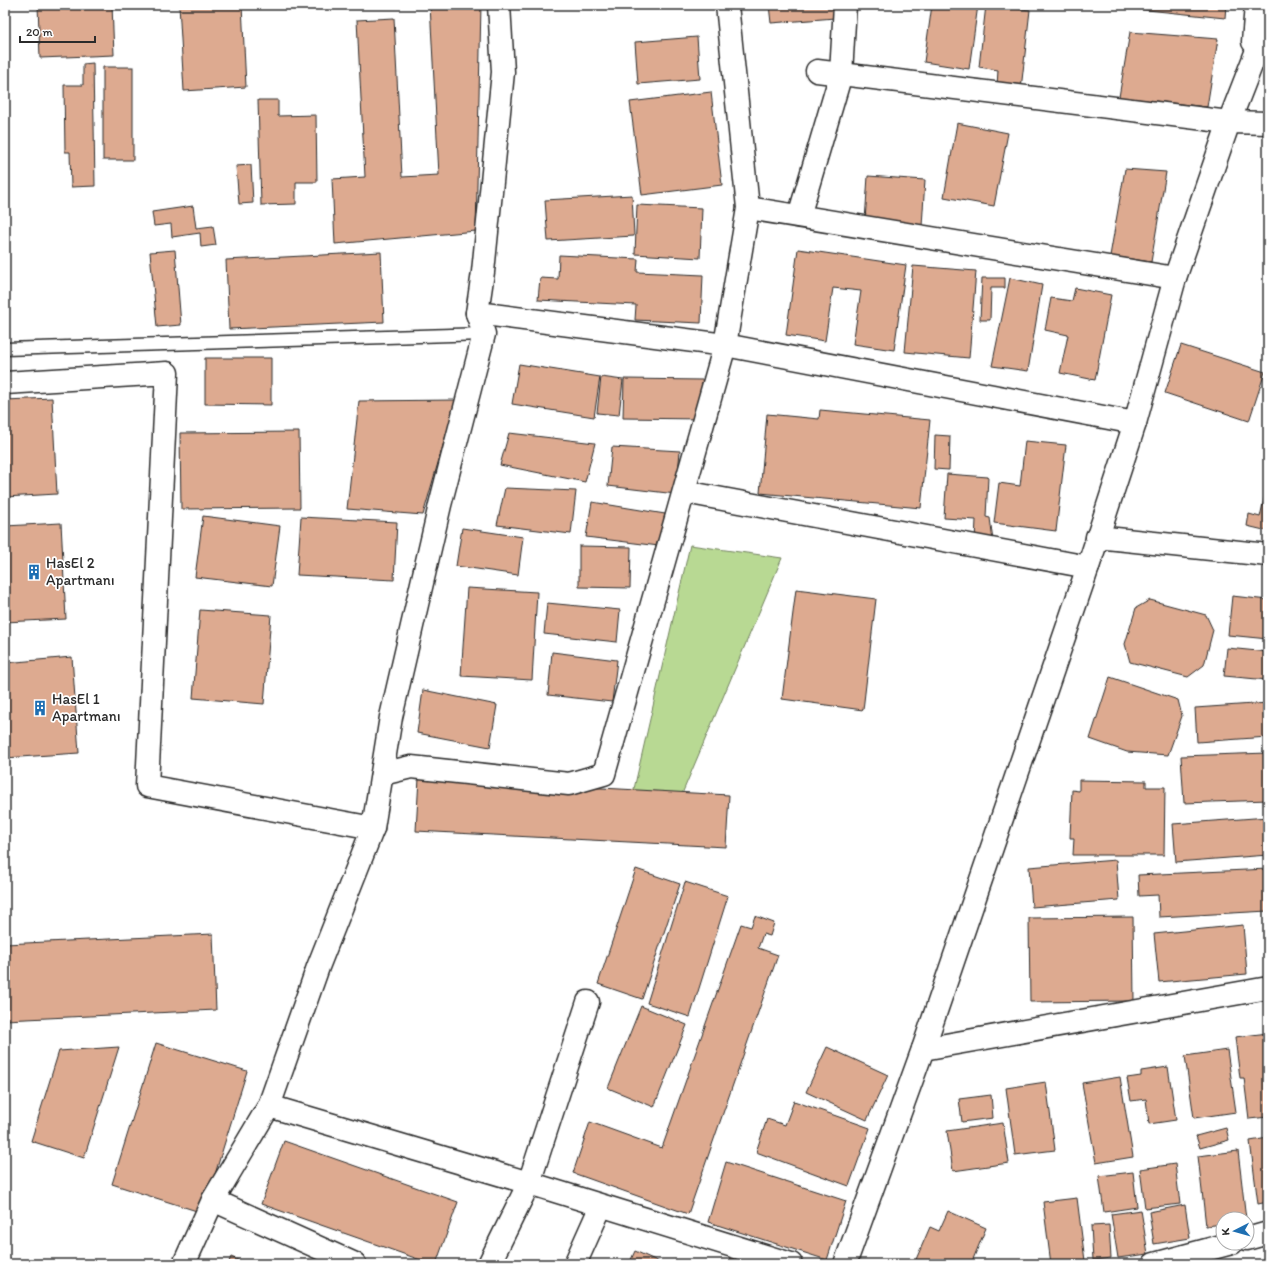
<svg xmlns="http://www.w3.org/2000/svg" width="1273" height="1269" viewBox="0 0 1273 1269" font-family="Itim,sans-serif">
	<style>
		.green { fill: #b8d993; stroke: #72825f }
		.building { fill: #ddaa90; stroke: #2b2b2b }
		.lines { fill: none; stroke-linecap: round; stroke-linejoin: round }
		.lane-casing { stroke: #2b2b2b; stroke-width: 15 }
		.street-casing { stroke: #2b2b2b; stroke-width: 25 }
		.secondary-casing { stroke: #2b2b2b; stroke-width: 25 }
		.lane { stroke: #fff; stroke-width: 12 }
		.street { stroke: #fff; stroke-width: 22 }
		.secondary { stroke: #fff; stroke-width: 22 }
		.labels { text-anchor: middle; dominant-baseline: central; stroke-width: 3.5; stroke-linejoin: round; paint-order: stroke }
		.poi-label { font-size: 15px; fill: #2b2b2b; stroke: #fff; text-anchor: start }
	</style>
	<rect width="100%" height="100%" fill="#fff"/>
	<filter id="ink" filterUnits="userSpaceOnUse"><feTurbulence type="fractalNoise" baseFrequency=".025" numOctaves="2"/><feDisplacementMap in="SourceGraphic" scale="8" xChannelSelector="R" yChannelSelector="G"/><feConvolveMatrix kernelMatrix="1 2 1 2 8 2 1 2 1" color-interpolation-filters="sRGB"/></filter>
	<g filter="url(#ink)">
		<!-- green -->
		<path class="green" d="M690 545 782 558 679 801 631 802Z"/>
		<!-- building -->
		<g class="building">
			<path d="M38 5H112L114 55 40 58Z"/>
			<path d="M179 5H242L246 87 184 91Z"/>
			<path d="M430 5H481L476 231 335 244 332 179 365 177 357 20 394 18 402 177 439 175Z"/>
			<path d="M769 5H834L835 18 771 23Z"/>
			<path d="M932 5H978L969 69 924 62Z"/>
			<path d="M986 5 1030 10 1021 89 997 86 998 70 979 67Z"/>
			<path d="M1118 5H1226L1225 18 1118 7Z"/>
			<path d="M1130 32 1218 39 1207 107 1119 97Z"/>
			<path d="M697 37 700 79 638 84 635 42Z"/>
			<path d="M93 63 95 186 71 187 70 152H65L64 85H83V64Z"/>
			<rect x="103" y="67" width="30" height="93"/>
			<path d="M711 92 722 185 642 195 630 102Z"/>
			<path d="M258 100H278V116L316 115 317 182H296V204L261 205Z"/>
			<path d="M957 123 1008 133 994 206 944 197Z"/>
			<path d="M251 165 253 203 239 204 236 166Z"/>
			<path d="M1125 169 1166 172 1151 262 1110 256Z"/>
			<path d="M868 176 925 180 922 226 865 221Z"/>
			<path d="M632 195 634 236 548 241 545 200Z"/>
			<path d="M637 205 702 208 700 258 635 254Z"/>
			<path d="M193 206 196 228 213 226 216 245 201 247 200 233 172 237 171 224 154 226 152 212Z"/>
			<path d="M798 249 906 265 894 350 853 344 861 291 833 288 825 341 786 335Z"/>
			<path d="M175 250 181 325 157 327 150 252Z"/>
			<path d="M381 252 384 322 229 329 226 260Z"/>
			<path d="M559 255 638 259 637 272 703 275 701 323 635 320 636 305 538 300 540 278 558 279Z"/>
			<path d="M913 266 976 271 969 358 905 352Z"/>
			<path d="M982 278H1005V288H991L990 320H980Z"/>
			<path d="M1010 278 1042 285 1028 371 992 366Z"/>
			<path d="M1075 288 1111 295 1095 380 1060 373 1068 335 1045 330 1051 298 1072 301Z"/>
			<path d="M1181 345 1265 372 1249 421 1165 393Z"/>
			<path d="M205 358H271V405L205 404Z"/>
			<path d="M519 364 600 377 594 417 512 404Z"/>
			<path d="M601 377 623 380 619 415 597 413Z"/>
			<path d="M624 379 703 380 702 419 623 418Z"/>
			<path d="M52 398 57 494 5 497V400Z"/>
			<path d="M456 400 423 515 347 509 359 401Z"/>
			<path d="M820 410 930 420 921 508 760 493 767 414 819 419Z"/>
			<path d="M299 432 300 508 181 509 180 433Z"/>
			<path d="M509 433 595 443 585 482 500 465Z"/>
			<path d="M935 435 950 436 949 470 934 469Z"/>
			<path d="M1025 441 1066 445 1056 531 994 523 999 483 1020 486Z"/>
			<path d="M612 447 680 451 676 494 608 486Z"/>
			<path d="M947 474 988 477 986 517 990 518 993 541 975 540 976 520 944 518Z"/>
			<path d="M1268 482V531L1247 526 1249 514 1260 517Z"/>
			<path d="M505 488 576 491 571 534 497 525Z"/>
			<path d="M592 502 665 514 659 546 586 537Z"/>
			<path d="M203 516 280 526 272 586 195 577Z"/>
			<path d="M301 517 397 522 394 580 297 575Z"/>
			<path d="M61 523 66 619 5 622V526Z"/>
			<path d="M462 528 523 537 518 575 456 566Z"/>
			<path d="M579 546 631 547 630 588 579 587Z"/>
			<path d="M467 588 537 592 532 680 461 676Z"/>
			<path d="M796 589 876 599 863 710 782 699Z"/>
			<path d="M1232 596 1268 600V639L1228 635Z"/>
			<path d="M1150 600 1206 615 1213 630 1204 665 1188 677 1130 662 1125 644 1136 608Z"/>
			<path d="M547 603 620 610 617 642 544 634Z"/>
			<path d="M200 610 271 615 264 704 193 698Z"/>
			<path d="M1227 648 1268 652V680L1224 676Z"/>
			<path d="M552 652 617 660 612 702 548 695Z"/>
			<path d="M72 657 79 753 5 758V663Z"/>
			<path d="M1110 677 1178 700 1182 716 1168 755 1127 752 1090 739Z"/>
			<path d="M423 690 497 705 490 747 417 733Z"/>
			<path d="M1268 703V737L1197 742 1195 708Z"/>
			<path d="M1268 753V800L1184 803 1181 756Z"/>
			<path d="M419 778 729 795 726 847 416 831Z"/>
			<path d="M1079 780 1146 781V787H1165L1164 855H1073L1074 838H1070L1072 790 1079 791Z"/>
			<path d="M1268 817V855L1176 862 1173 824Z"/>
			<path d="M1116 860 1119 900 1032 907 1029 867Z"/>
			<path d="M636 869 680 884 642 999 598 984Z"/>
			<path d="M1268 869V911L1159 917 1158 895 1139 896 1138 875Z"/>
			<path d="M685 882 728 896 690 1017 647 1003Z"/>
			<path d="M755 916 774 923 770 936 763 934 758 948 778 955 688 1214 573 1173 590 1122 662 1148 741 924 751 927Z"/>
			<path d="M1133 917 1134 1001 1030 1002 1029 918Z"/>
			<path d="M1243 925 1247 974 1159 982 1154 934Z"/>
			<path d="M213 934 216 1010 5 1020V944Z"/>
			<path d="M641 1006 687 1025 654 1107 608 1088Z"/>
			<path d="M1268 1033V1117L1249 1119 1244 1078H1240L1235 1037Z"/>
			<path d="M156 1043 247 1071 203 1213 112 1184Z"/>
			<path d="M119 1047 84 1158 31 1141 59 1051Z"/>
			<path d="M827 1047 888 1075 867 1120 806 1092Z"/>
			<path d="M1227 1050 1236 1112 1194 1118 1185 1056Z"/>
			<path d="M1168 1067 1176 1120 1149 1124 1146 1099 1131 1101 1127 1078 1141 1076V1071Z"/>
			<path d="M1120 1077 1133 1157 1096 1163 1082 1083Z"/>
			<path d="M1046 1082 1055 1150 1015 1155 1006 1088Z"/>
			<path d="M991 1095 993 1118 962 1122 959 1099Z"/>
			<path d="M794 1101 870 1128 849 1186 756 1152 767 1119 785 1125Z"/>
			<path d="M1003 1123 1009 1163 953 1171 947 1131Z"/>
			<path d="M1226 1128 1229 1140 1200 1148 1196 1136Z"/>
			<path d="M1268 1138V1202L1258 1204 1250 1141Z"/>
			<path d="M284 1141 458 1202 436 1264H432L261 1204Z"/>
			<path d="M1238 1151 1246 1219H1223V1224L1206 1226 1198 1156Z"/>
			<path d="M726 1162 846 1201 827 1260 708 1222Z"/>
			<path d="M1175 1164 1180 1204 1145 1208 1140 1169Z"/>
			<path d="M1133 1172 1137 1207 1104 1212 1099 1176Z"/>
			<path d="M1077 1198 1085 1261 1051 1264 1043 1202Z"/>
			<path d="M1185 1205 1190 1238 1154 1244 1149 1212Z"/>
			<path d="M1141 1210 1148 1254 1118 1258 1111 1214Z"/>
			<path d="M948 1211 986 1228 971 1264H914L930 1227 939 1231Z"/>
			<path d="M1109 1225 1111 1258 1093 1260 1091 1226Z"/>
			<path d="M635 1251 664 1264H629Z"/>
			<path d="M733 1252 772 1264H729Z"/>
			<path d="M231 1257 247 1264H228Z"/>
		</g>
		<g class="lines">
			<!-- lane casing -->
			<g class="lane-casing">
				<path id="lane" d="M5 349 484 334"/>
			</g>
			<!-- street casing -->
			<g class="street-casing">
				<g id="street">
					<path d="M817 71 1229 122 1268 123"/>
					<path d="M748 208 1175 278"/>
					<path d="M799 216 841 74 845 5"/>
					<path d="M477 313 725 345 1135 423"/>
					<path d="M5 383 167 373 147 786 373 828"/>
					<path d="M685 492 1088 567"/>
					<path d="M1097 537 1268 555"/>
					<path d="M382 774 411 767 569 784 604 774 725 345 748 208 727 5"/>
					<path d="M923 1049 1268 988"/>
					<path d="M269 1106 529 1183 791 1264"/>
					<path d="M213 1200 355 1264"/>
					<path d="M1247 1239 1268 1233"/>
					<path d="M184 1264 213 1200 269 1106 318 967 373 828 391 717 440 505 484 334 477 313 483 272 503 72 499 5"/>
					<path d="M489 1264 529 1183 588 1002"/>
					<path d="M575 1264 601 1206"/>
					<path d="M1154 1264 1232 1243"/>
				</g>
			</g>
			<!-- secondary casing -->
			<g class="secondary-casing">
				<g id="secondary">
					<path d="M1253 42 1256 5"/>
					<path d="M845 1264 923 1049 1088 567 1135 423 1175 278 1229 122 1268 22"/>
				</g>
			</g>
			<!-- lane -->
			<use href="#lane" class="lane"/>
			<!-- street -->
			<use href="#street" class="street"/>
			<!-- secondary -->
			<use href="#secondary" class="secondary"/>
		</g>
	</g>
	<!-- icons -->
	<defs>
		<g id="building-bare" transform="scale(1.2)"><path d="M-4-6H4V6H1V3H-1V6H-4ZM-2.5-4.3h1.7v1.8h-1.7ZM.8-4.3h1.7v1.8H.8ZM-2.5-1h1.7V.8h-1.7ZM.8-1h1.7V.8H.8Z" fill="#1f6fb2" stroke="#fff" stroke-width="2.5" paint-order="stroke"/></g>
	</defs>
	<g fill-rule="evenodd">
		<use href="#building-bare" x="34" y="572"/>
		<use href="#building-bare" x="40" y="708"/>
	</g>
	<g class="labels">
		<!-- poi labels -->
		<g class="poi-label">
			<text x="46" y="563">HasEl 2<tspan x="46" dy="17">Apartmanı</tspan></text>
			<text x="52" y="699">HasEl 1<tspan x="52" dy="17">Apartmanı</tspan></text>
		</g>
	</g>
	<!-- margin -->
	<rect width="1273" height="1269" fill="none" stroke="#fff" stroke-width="20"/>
	<rect x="10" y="10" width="1253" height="1249" fill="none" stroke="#2b2b2b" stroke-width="1.5" filter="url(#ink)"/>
	<!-- north arrow -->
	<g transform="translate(1235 1231) rotate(264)"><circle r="19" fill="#ffffff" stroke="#aaaaaa"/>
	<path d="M0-3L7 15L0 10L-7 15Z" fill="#1f6fb2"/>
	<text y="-6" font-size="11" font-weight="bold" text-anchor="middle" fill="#2b2b2b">K</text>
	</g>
	<!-- scale -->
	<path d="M20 36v6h75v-6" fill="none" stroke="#2b2b2b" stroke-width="2"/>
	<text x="26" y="36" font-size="12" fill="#2b2b2b" stroke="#ffffff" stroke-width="3" paint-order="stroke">20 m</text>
</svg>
